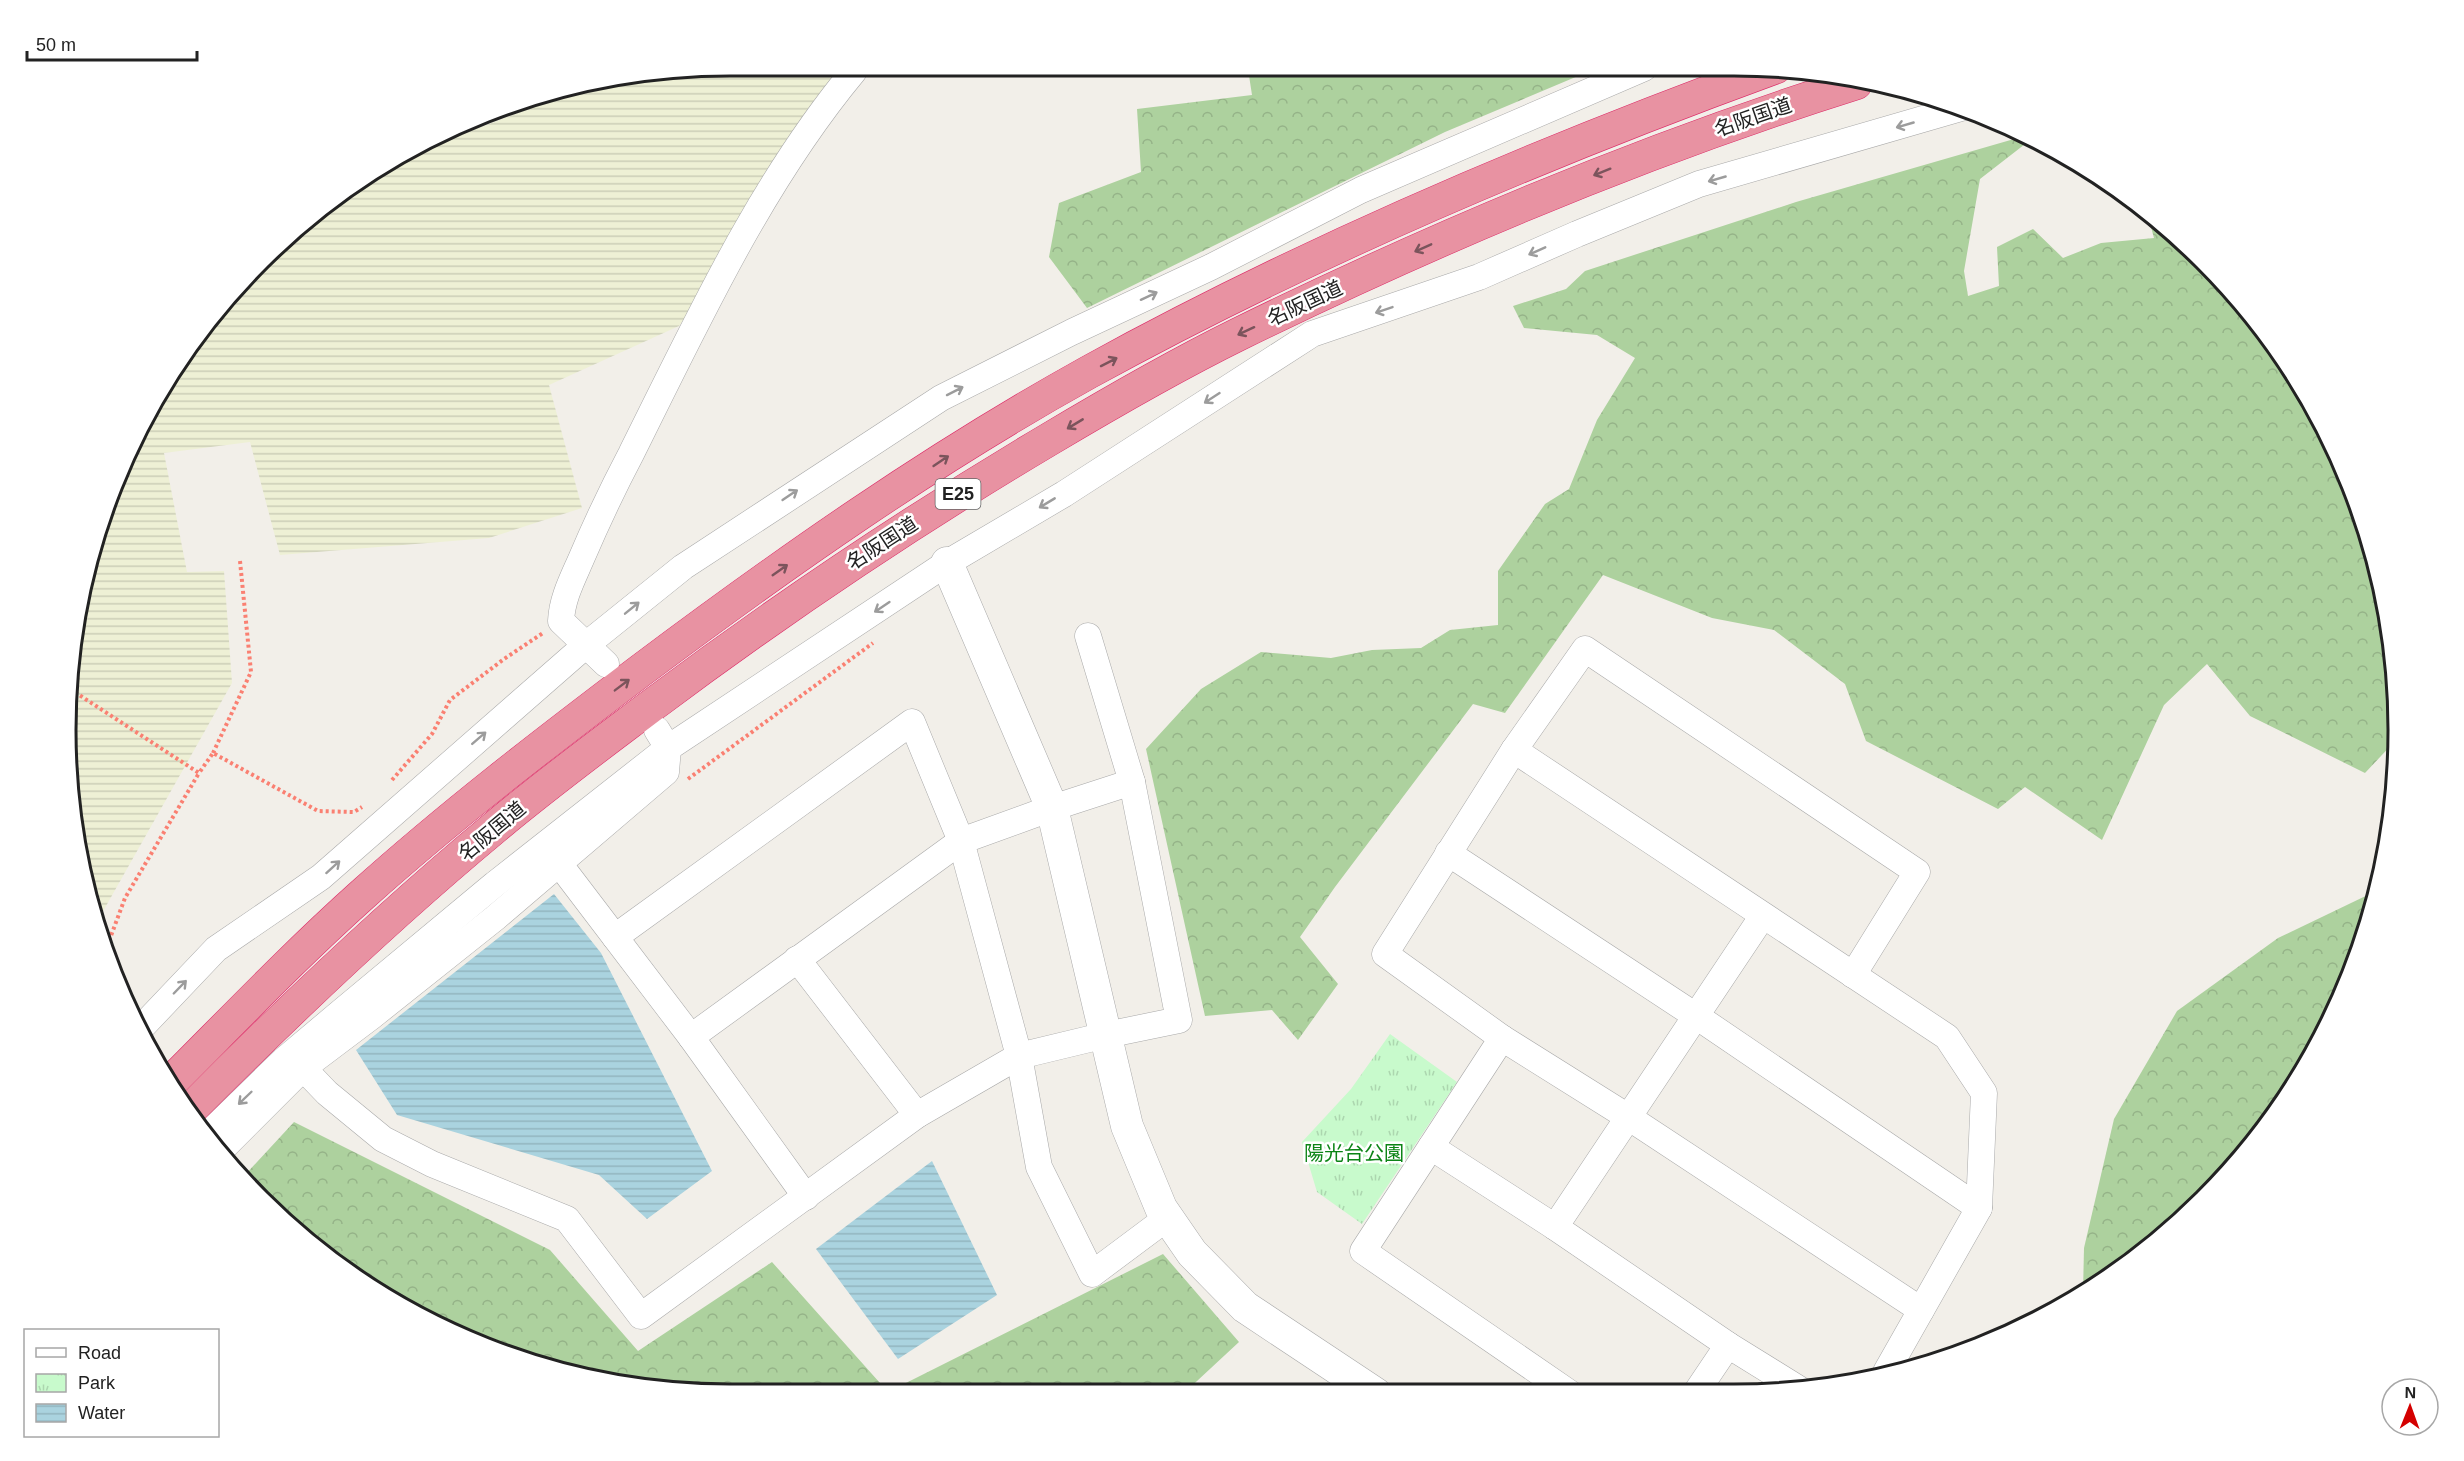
<svg xmlns="http://www.w3.org/2000/svg" width="2464" height="1461" viewBox="0 0 2464 1461" font-family="Arial,'Noto Sans JP',sans-serif">
	<style>
		.farmland { fill: url(#farmland-rules) }
		.forest { fill: url(#forest-crowns) }
		.park { fill: url(#park-tufts) }
		.water { fill: url(#water-rules) }
		.lines { fill: none; stroke-linecap: round; stroke-linejoin: round }
		.minor-casing { stroke: #a9a9a9; stroke-width: 27 }
		.tertiary-casing { stroke: #a9a9a9; stroke-width: 33 }
		.motorway-casing { stroke: #dc2a67; stroke-width: 34 }
		.path { stroke: #fa8072; stroke-width: 4; stroke-dasharray: 3 3; stroke-linecap: butt }
		.minor { stroke: #fff; stroke-width: 26 }
		.tertiary { stroke: #fff; stroke-width: 32 }
		.motorway { stroke: #e892a2; stroke-width: 33 }
		.oneway { stroke: #9c9c9c }
		.oneway2 { stroke: #7b545c }
		.labels { text-anchor: middle; dominant-baseline: central; stroke-width: 5; stroke-linejoin: round; paint-order: stroke }
		.shield { fill: #fff; stroke: #646464; stroke-width: 1.5 }
		.shield-label { font-size: 18px; font-weight: bold; fill: #222 }
		.street-label { font-size: 20px; fill: #222; stroke: #fff }
		.park-label { font-size: 20px; fill: #0c8416; stroke: #fff }
		.rim { fill: none; stroke: #222; stroke-width: 3 }
	</style>
	<defs>
		<pattern id="farmland-rules" width="6" height="5" patternUnits="userSpaceOnUse" patternTransform="scale(1.5)"><rect width="6" height="5" fill="#eef0d5"/><path d="M0 2.5h6" fill="none" stroke="#ccceb7"/></pattern>
		<pattern id="forest-crowns" width="20" height="18" patternUnits="userSpaceOnUse" patternTransform="scale(1.5)"><rect width="20" height="18" fill="#add19e"/><path d="M2 6a3 3 0 1 1 6 0M12 15a3 3 0 1 1 6 0" fill="none" stroke="#95b388"/></pattern>
		<pattern id="park-tufts" width="24" height="20" patternUnits="userSpaceOnUse" patternTransform="scale(1.5)"><rect width="24" height="20" fill="#c8facc"/><path d="M3 7l-1-3M5 7V3M7 7l1-3M15 17l-1-3M17 17v-4M19 17l1-3" fill="none" stroke="#acd6af"/></pattern>
		<pattern id="water-rules" width="6" height="5" patternUnits="userSpaceOnUse" patternTransform="scale(1.5)"><rect width="6" height="5" fill="#aad3df"/><path d="M0 2.5h6" fill="none" stroke="#92b5bf"/></pattern>
	</defs>
	<rect width="100%" height="100%" fill="#f2efe9"/>
	<!-- farmland -->
	<path class="farmland" d="M862 71 679 326 549 385 582 508 489 538 280 555 250 442 164 453 187 572 224 571 232 683 97 922 67 774 68 756 74 743 68 741 72 644 89 558 134 437 178 361 260 261 326 203 399 158 602 81 643 72Z"/>
	<!-- forest -->
	<g class="forest">
		<path d="M1597 68 1445 132 1087 308 1049 257 1059 203 1141 172 1137 109 1252 95 1248 69Z"/>
		<path d="M2021 137 2029 141 1980 179 1964 271 1968 296 1999 286 1997 247 2033 229 2063 258 2101 243 2154 238 2148 216 2203 260 2286 361 2347 476 2385 601 2397 739 2365 773 2250 716 2207 664 2164 705 2102 840 2025 787 1998 809 1866 741 1845 684 1774 630 1712 618 1603 575 1505 713 1473 704 1335 887 1300 937 1338 984 1298 1040 1272 1010 1205 1016 1146 749 1201 689 1261 652 1331 658 1372 650 1421 648 1450 630 1498 625V571L1545 504 1569 489 1597 420 1635 358 1597 335 1524 328 1513 306 1566 289 1585 271 1796 202Z"/>
		<path d="M2376 891 2348 984 2286 1099 2203 1201 2083 1293 2084 1248 2114 1119 2177 1011 2278 938Z"/>
		<path d="M294 1122 550 1250 638 1351 772 1262 888 1392 1163 1254 1239 1342 1183 1394H687L517 1360 362 1283 292 1230 243 1177Z"/>
	</g>
	<!-- park -->
	<path class="park" d="M1390 1034 1457 1082 1362 1224 1317 1192 1302 1142 1351 1089Z"/>
	<!-- water -->
	<g class="water">
		<path d="M554 894 601 953 712 1171 647 1219 599 1175 397 1115 356 1050Z"/>
		<path d="M932 1161 997 1295 898 1359 816 1249Z"/>
	</g>
	<g class="lines">
		<!-- minor casing -->
		<g class="minor-casing">
			<g id="minor">
				<path d="M606 664 561 621C562 598 573 578 582 557 597 522 613 488 631 454 696 324 760 184 854 71"/>
				<path d="M1514 750 1947 1037 1984 1093 1979 1208 1886 1372"/>
				<path d="M1448 853 1696 1016 1979 1208"/>
				<path d="M567 874 691 1037"/>
				<path d="M615 937 912 722 961 841 1019 1056 1039 1167 1092 1274 1167 1218"/>
				<path d="M797 959 917 1115"/>
				<path d="M140 1029 216 949 321 877 586 645 683 567 941 398 1072 332 1211 267 1361 190 1644 68"/>
				<path d="M1502 1038 1628 1117 1921 1310"/>
				<path d="M303 1068 327 1093 383 1139 432 1164 567 1219 641 1316 917 1115 1019 1056 1106 1035 1179 1020 1132 782 1088 636"/>
				<path d="M205 1137 284 1060 341 1012 495 884 668 748 947 563 1064 494 1312 334 1479 277 1577 234 1699 184 1961 108"/>
				<path d="M1431 1147 1555 1227 1728 1345 1799 1389"/>
				<path d="M219 1152 303 1068 372 1016 495 918 666 772 668 748 657 730"/>
				<path d="M806 1197 691 1037 961 841 1052 808 1132 782"/>
				<path d="M1555 1227 1762 917"/>
				<path d="M1571 1394 1363 1251 1502 1038 1385 954 1514 750 1585 649 1917 872 1853 975"/>
				<path d="M1695 1394 1728 1345"/>
			</g>
		</g>
		<!-- tertiary casing -->
		<g class="tertiary-casing">
			<path id="tertiary" d="M947 563 1052 808 1127 1126 1161 1208 1192 1253 1245 1307 1376 1394"/>
		</g>
		<!-- motorway casing -->
		<g class="motorway-casing">
			<g id="motorway">
				<path d="M169 1084C233 1020 295 955 362 895 451 815 545 743 640 671 784 563 932 459 1089 372 1309 251 1540 153 1776 67"/>
				<path d="M188 1112C286 1013 387 917 494 828 545 785 598 746 651 706 779 610 910 522 1048 440 1110 403 1174 366 1239 334 1439 236 1643 150 1856 83"/>
			</g>
		</g>
		<!-- path -->
		<g class="path">
			<path d="M70 689 199 773 213 753 318 811 354 812 362 807"/>
			<path d="M213 753 251 672 240 561"/>
			<path d="M688 779 873 643"/>
			<path d="M392 780 432 734 450 700 504 659 543 633"/>
			<path d="M105 952 125 898 199 773"/>
		</g>
		<!-- minor -->
		<use href="#minor" class="minor"/>
		<!-- tertiary -->
		<use href="#tertiary" class="tertiary"/>
		<!-- motorway -->
		<use href="#motorway" class="motorway"/>
	</g>
	<!-- one-way arrows -->
	<defs><path id="oneway-shaft" d="M-6 0H5M1.5-3L5.5 0L1.5 3" fill="none" stroke-width="1.6" stroke-linecap="round" stroke-linejoin="round" transform="scale(1.5)"/></defs>
	<g class="oneway">
		<use href="#oneway-shaft" transform="translate(1905 125) rotate(164)"/>
		<use href="#oneway-shaft" transform="translate(1717 179) rotate(164)"/>
		<use href="#oneway-shaft" transform="translate(1537 251) rotate(156)"/>
		<use href="#oneway-shaft" transform="translate(1149 296) rotate(-25)"/>
		<use href="#oneway-shaft" transform="translate(1384 310) rotate(161)"/>
		<use href="#oneway-shaft" transform="translate(955 391) rotate(-27)"/>
		<use href="#oneway-shaft" transform="translate(1212 398) rotate(147)"/>
		<use href="#oneway-shaft" transform="translate(790 495) rotate(-34)"/>
		<use href="#oneway-shaft" transform="translate(1047 503) rotate(149)"/>
		<use href="#oneway-shaft" transform="translate(882 607) rotate(146)"/>
		<use href="#oneway-shaft" transform="translate(632 608) rotate(-39)"/>
		<use href="#oneway-shaft" transform="translate(479 738) rotate(-41)"/>
		<use href="#oneway-shaft" transform="translate(333 867) rotate(-42)"/>
		<use href="#oneway-shaft" transform="translate(180 987) rotate(-46)"/>
		<use href="#oneway-shaft" transform="translate(245 1098) rotate(136)"/>
	</g>
	<g class="oneway2">
		<use href="#oneway-shaft" transform="translate(1602 172) rotate(158)"/>
		<use href="#oneway-shaft" transform="translate(1423 248) rotate(156)"/>
		<use href="#oneway-shaft" transform="translate(1246 331) rotate(155)"/>
		<use href="#oneway-shaft" transform="translate(1109 362) rotate(-27)"/>
		<use href="#oneway-shaft" transform="translate(1075 424) rotate(149)"/>
		<use href="#oneway-shaft" transform="translate(941 461) rotate(-34)"/>
		<use href="#oneway-shaft" transform="translate(780 570) rotate(-35)"/>
		<use href="#oneway-shaft" transform="translate(622 685) rotate(-37)"/>
	</g>
	<g class="labels">
		<!-- shield labels -->
		<rect class="shield" x="935.5" y="479" width="45" height="30" rx="4.5"/>
		<g class="shield-label">
			<text x="958" y="494">E25</text>
		</g>
		<!-- street labels -->
		<g class="street-label">
			<text transform="translate(1753 117) rotate(-19)">名阪国道</text>
			<text transform="translate(1305 303) rotate(-25)">名阪国道</text>
			<text transform="translate(882 543) rotate(-33)">名阪国道</text>
			<text transform="translate(492 831) rotate(-40)">名阪国道</text>
		</g>
		<!-- park labels -->
		<g class="park-label">
			<text x="1354" y="1153">陽光台公園</text>
		</g>
	</g>
	<!-- crop -->
	<path d="M0 0H2464V1461H0ZM730 76H1734A654 654 0 0 1 2388 730V730A654 654 0 0 1 1734 1384H730A654 654 0 0 1 76 730V730A654 654 0 0 1 730 76Z" fill="#fff" fill-rule="evenodd"/>
	<path class="rim" d="M730 76H1734A654 654 0 0 1 2388 730V730A654 654 0 0 1 1734 1384H730A654 654 0 0 1 76 730V730A654 654 0 0 1 730 76Z"/>
	<!-- legend -->
	<rect x="24" y="1329" width="195" height="108" fill="#ffffff" stroke="#a7a7a7" stroke-width="1.5"/>
	<rect x="36" y="1348" width="30" height="9" fill="#ffffff" stroke="#a7a7a7" stroke-width="1.5"/>
	<text x="78" y="1359" font-size="18" fill="#222222">Road</text>
	<rect x="36" y="1374" width="30" height="18" fill="url(#park-tufts)" stroke="#a7a7a7" stroke-width="1.5"/>
	<text x="78" y="1389" font-size="18" fill="#222222">Park</text>
	<rect x="36" y="1404" width="30" height="18" fill="url(#water-rules)" stroke="#a7a7a7" stroke-width="1.5"/>
	<text x="78" y="1419" font-size="18" fill="#222222">Water</text>
	<!-- north arrow -->
	<g transform="translate(2410 1407) rotate(1)"><circle r="28" fill="#ffffff" stroke="#a7a7a7" stroke-width="1.5"/>
	<path d="M0-4.5L10 22L0 15L-10 22Z" fill="#d40000"/>
	<text y="-9" font-size="16" font-weight="bold" text-anchor="middle" fill="#222222">N</text>
	</g>
	<!-- scale -->
	<path d="M27 51v9h170v-9" fill="none" stroke="#222222" stroke-width="3"/>
	<text x="36" y="51" font-size="18" fill="#222222" stroke="#ffffff" stroke-width="4.5" paint-order="stroke">50 m</text>
</svg>
